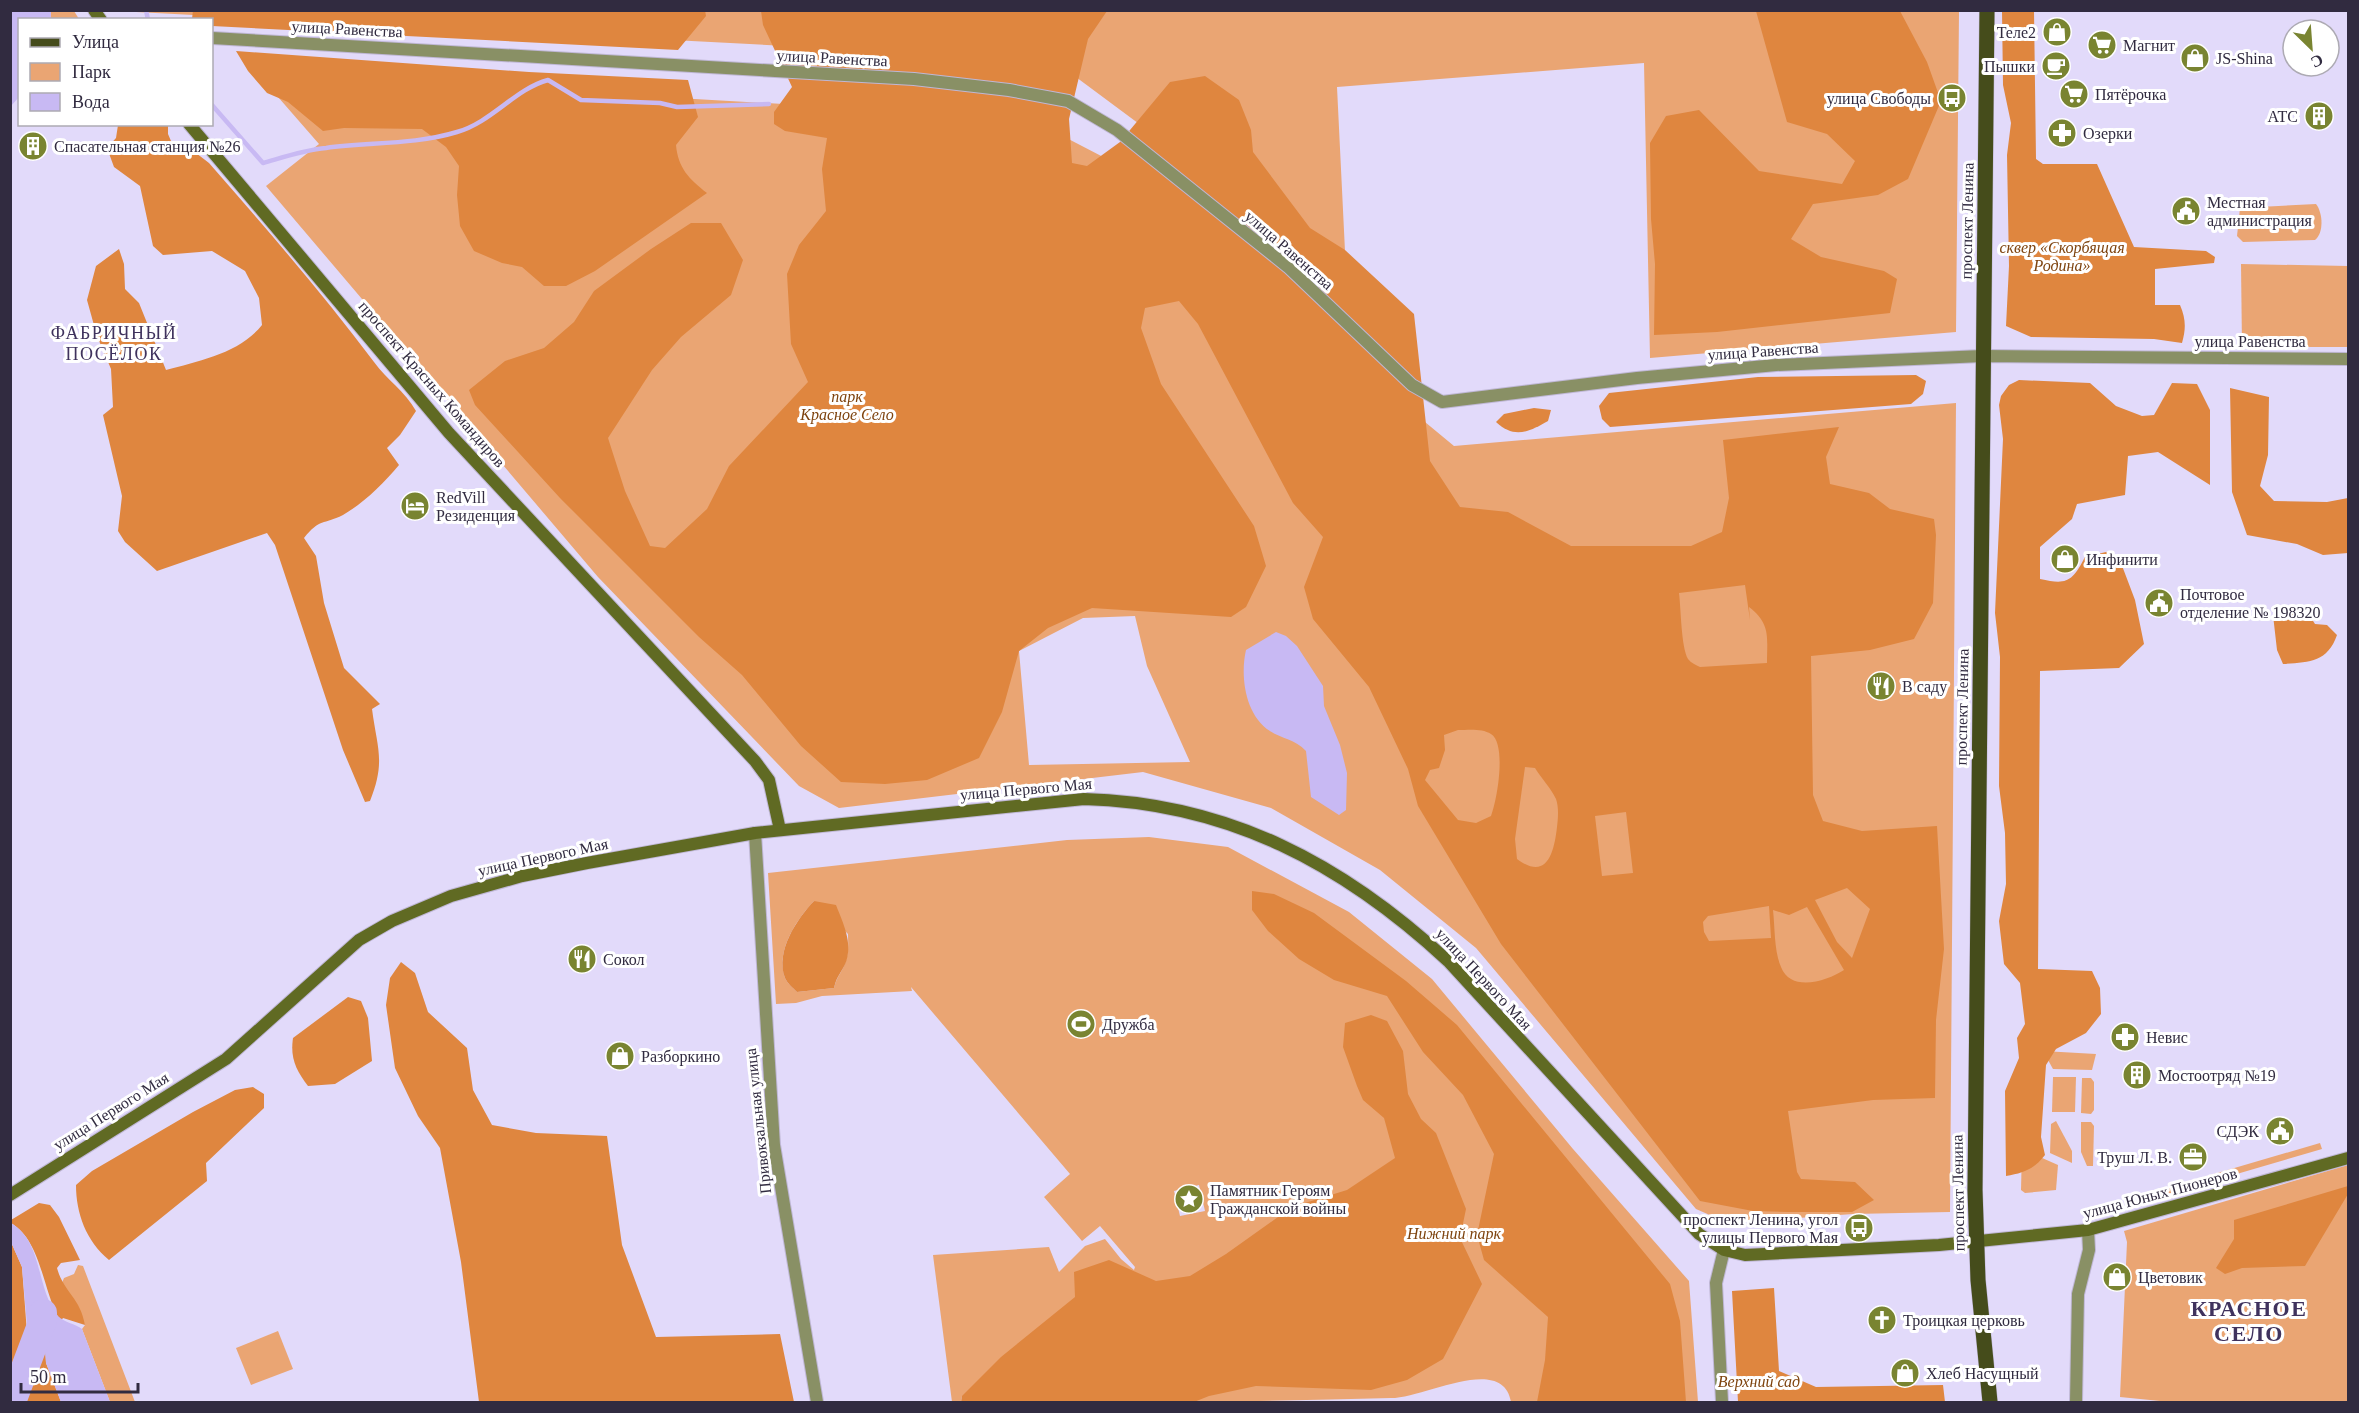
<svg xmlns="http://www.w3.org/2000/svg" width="2359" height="1413" viewBox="0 0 2359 1413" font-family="'Times New Roman',serif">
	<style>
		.green { fill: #eaa573; fill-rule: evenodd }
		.forest { fill: #df863f; fill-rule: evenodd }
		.water { fill: #c8b9f3 }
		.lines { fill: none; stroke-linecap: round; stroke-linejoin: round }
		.stream { stroke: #c8b9f3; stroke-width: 4.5 }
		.river { stroke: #c8b9f3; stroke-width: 28 }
		.street-casing { stroke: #bfb7d5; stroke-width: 14 }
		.secondary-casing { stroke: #bfb7d5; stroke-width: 14 }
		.primary-casing { stroke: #bfb7d5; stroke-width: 16 }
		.street { stroke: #899065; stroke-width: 12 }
		.secondary { stroke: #606a23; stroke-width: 12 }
		.primary { stroke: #454c1b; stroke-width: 15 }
		.labels { text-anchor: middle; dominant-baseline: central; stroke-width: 6; stroke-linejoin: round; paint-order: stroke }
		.street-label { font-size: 16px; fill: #312b40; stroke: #fff }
		.poi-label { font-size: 16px; fill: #312b40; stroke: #fff; text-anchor: start }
		.park-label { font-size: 16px; font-style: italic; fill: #7e430e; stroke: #fff }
		.neighbourhood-label { font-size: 18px; letter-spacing: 1.5px; fill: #3f325d; stroke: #fff }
		.district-label { font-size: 22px; font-weight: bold; letter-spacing: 1.5px; fill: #3f325d; stroke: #fff }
	</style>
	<rect width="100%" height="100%" fill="#e2dafa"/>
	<!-- green -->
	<g class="green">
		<path d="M51 10 74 11 79 19 51 20Z"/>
		<path d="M117 11H1959L1956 332 1650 358 1644 63 1337 87 1347 292 1224 187 1053 60Z"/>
		<path d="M258 74 1028 118 1107 159 1454 446 1956 403 1950 1212 1853 1214 1728 1223 1696 1209 1476 948 1380 870 1271 808 1143 772 839 808 799 786 598 577 266 186 319 144ZM1135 616 1147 666 1190 762 1029 765 1019 651 1083 618Z"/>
		<path d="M2316 204C2323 213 2324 233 2315 240L2243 242 2237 236 2240 208Z"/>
		<path d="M2241 264 2348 266V347H2242Z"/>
		<path d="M1149 837 1228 847 1349 912 1432 979 1573 1149 1689 1281 1698 1402H1511C1503 1353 1424 1398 1391 1398 1324 1400 1257 1401 1190 1402 1114 1404 1038 1398 962 1396L961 1402H952L933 1255 1049 1247 1059 1272 1085 1246 1105 1239 1121 1259 1134 1270 1135 1267 1100 1226 1082 1241 1044 1197 1070 1174 911 987 912 991 822 996 796 1003 776 1004 768 873 1067 840ZM814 901 848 934C848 942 849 952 846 960 844 970 837 975 834 988L797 992C793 988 787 983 785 978 775 951 797 919 814 901ZM1199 1185 1205 1211 1180 1216 1174 1191Z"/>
		<path d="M2043 1051 2096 1054 2092 1070 2053 1069Z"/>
		<path d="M2053 1077H2076L2075 1112H2052Z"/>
		<path d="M2082 1078H2091L2094 1082V1110L2091 1114 2081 1113Z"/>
		<path d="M2056 1121 2072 1151V1163L2050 1153 2051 1124Z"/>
		<path d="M2081 1122H2091L2094 1126 2093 1166H2087L2081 1152Z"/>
		<path d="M2320 1143 2322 1149 2141 1202 2139 1196Z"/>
		<path d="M2022 1149 2058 1165 2056 1190 2025 1193 2021 1190Z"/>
		<path d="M2348 1165V1402H2170L2120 1397 2127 1242 2124 1231Z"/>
		<path d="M78 1265 83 1266 135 1402H110L82 1329 85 1325 62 1283 64 1278 74 1274Z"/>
		<path d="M278 1331 293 1369 251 1385 236 1348Z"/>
	</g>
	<!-- forest -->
	<g class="forest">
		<path d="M193 10H705L706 16 678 50 212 26V20L192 19Z"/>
		<path d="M761 11H1107L1088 39 1069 119 1072 163 1087 166 1120 142 1170 82 1205 76 1239 100 1251 130 1253 152 1310 228 1345 250 1414 314 1430 461 1460 507 1508 512 1571 546H1691L1722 532 1729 498 1723 440 1839 427 1826 457 1830 484 1869 493 1890 509 1934 519 1936 535 1933 603 1914 639 1870 650 1811 656 1813 795 1823 821 1862 831 1937 826 1944 949 1936 1020 1935 1098 1873 1100 1788 1111 1797 1172 1801 1179 1855 1182 1874 1200 1852 1212H1789L1753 1211 1700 1201 1501 944 1418 806 1408 769 1369 687 1313 619 1304 587 1323 537 1293 503 1198 324 1179 301 1145 308 1141 328 1161 384 1254 526 1266 566 1246 607 1231 617 1092 608 1048 628 1019 651 1002 712 979 758 927 780 885 784 841 782 801 746 742 675 699 637 560 498 475 405 469 390 505 361 544 348 574 322 594 291 651 249 691 223H721L743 260 731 295 681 337 652 370 608 438 625 491 650 546 665 548 707 509 729 466 808 382 791 344 787 274 799 245 826 211 822 169 827 138 785 131 774 124V112L792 87 763 25ZM1745 585 1750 620 1749 607C1771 624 1767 637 1767 663L1700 667C1696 665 1691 663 1688 659 1681 647 1681 608 1679 593ZM1458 730C1468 730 1482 728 1491 734 1507 744 1497 801 1491 816L1476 823 1458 820 1425 780 1430 770 1439 768 1445 750 1444 735ZM1525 767 1535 768C1541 778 1551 788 1556 799 1559 807 1558 819 1557 827 1554 853 1547 881 1517 859L1515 839ZM1626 812 1633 873 1602 876 1595 816ZM1847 888 1870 909 1852 958 1837 942 1815 900ZM1769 906 1771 938 1709 941 1704 932 1703 922 1708 916ZM1807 907 1844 970C1827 981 1791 993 1781 967 1774 951 1775 928 1773 910L1789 915Z"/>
		<path d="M1756 11H1900L1927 62 1941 101 1908 179 1878 195 1813 204 1791 239 1821 257 1884 271 1897 279 1890 313 1717 332 1654 335 1655 264 1651 219 1650 143 1666 116 1699 110 1759 171 1842 184 1855 161 1827 134 1787 122Z"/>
		<path d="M2002 11H2034L2036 159 2043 164H2097L2134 247 2206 251 2215 257 2214 263 2155 269V305H2180C2186 319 2186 329 2182 343L2154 339 2031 337 2006 326 2009 266 2007 155 2011 123 2003 85Z"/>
		<path d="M236 51 529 72 688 80 698 117 676 145C678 168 689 179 707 193L595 271 566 286H544L522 267 502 263 474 251 460 226 457 195 459 166 446 147 422 129 344 128 323 131 288 102 267 93 248 71Z"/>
		<path d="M118 125H168V134L177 155 196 153 209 163C266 228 322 293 374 362 387 380 405 391 416 411L400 435 387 448 399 465C383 484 365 502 343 515 323 525 320 518 304 538L316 556 324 603 344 668 380 704 372 709C377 748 386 761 370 801L365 802 343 750 275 545 267 533 157 571 125 542 118 531 122 496 103 415 113 407 111 369 97 336 87 300 96 266 119 249 124 264 125 289 139 303 166 370C199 361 240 353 262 325L259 298 245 271 212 251 163 255 153 246 140 186 114 167 107 148 116 138Z"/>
		<path d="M1916 375 1926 381 1923 394 1911 404 1610 427 1602 419 1599 406 1609 393 1758 377Z"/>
		<path d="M2019 380 2090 383 2116 406 2142 416 2154 415 2172 383 2197 384 2210 410V485L2158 452 2128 456 2125 495 2077 504 2072 519 2040 547V579C2067 585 2072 582 2085 557L2106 552 2121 563 2135 600 2144 644 2119 668 2040 671 2038 969 2092 971 2100 988 2101 1014 2086 1033 2056 1049 2046 1065 2041 1137 2045 1155C2034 1169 2024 1173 2006 1176L2005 1091 2019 1058 2017 1038 2025 1024 2020 983 2004 964 1999 921 2006 884 2005 833 1999 786 2000 657 1995 613 2003 439 1999 405 2001 396 2009 385Z"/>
		<path d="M2230 388 2269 397 2268 455 2260 486 2274 501 2327 502 2348 498V553L2323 555 2297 544 2247 535 2232 492Z"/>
		<path d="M1534 408 1551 410 1548 421C1529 432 1514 439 1496 422L1504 414Z"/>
		<path d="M2290 605 2306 610 2315 624 2327 625 2337 635C2327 663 2309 662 2283 664L2277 650 2273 615Z"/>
		<path d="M1252 891 1274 894 1314 913 1406 981 1457 1025 1670 1284 1680 1321 1686 1402H1537L1545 1360 1548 1317 1484 1260 1477 1235 1494 1154 1463 1095 1423 1052 1387 996 1334 980 1299 959 1268 931 1252 910Z"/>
		<path d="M814 901 836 905C843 923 853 943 846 962 842 972 837 975 834 988L797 992C793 988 787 983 785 978 775 951 797 919 814 901Z"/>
		<path d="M401 962 415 973 428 1012 467 1048 473 1090 492 1125 536 1133 607 1136 622 1245 656 1337 780 1334 794 1402H479L461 1262 440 1148 418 1116 395 1068 386 1005 390 978Z"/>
		<path d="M348 997 361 1001 368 1018 372 1061 335 1084 308 1086C296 1070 290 1058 293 1038Z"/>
		<path d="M1371 1015 1387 1021 1403 1051 1408 1094 1421 1119 1436 1133 1466 1209 1460 1238 1482 1284 1443 1359 1407 1380 1371 1390 1256 1386 1209 1396 1194 1402H961L962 1396 1001 1357 1075 1297 1074 1272 1109 1260 1156 1281 1190 1276 1226 1254 1292 1207 1347 1190 1395 1158 1384 1118 1363 1100 1357 1086 1343 1047 1345 1023Z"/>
		<path d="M253 1087 264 1094V1108L206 1163 207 1181 109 1260C86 1241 76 1213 76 1185L92 1171 193 1112 235 1090Z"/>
		<path d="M2348 1186V1194L2305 1266 2242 1268 2225 1274 2216 1268 2234 1239V1220Z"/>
		<path d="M39 1203 50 1205 59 1217 80 1260 61 1263 57 1268C64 1293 80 1297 85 1325L63 1318 45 1342 46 1363 61 1402H11V1242L22 1267 28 1346 36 1348 59 1319C42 1287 41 1241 11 1223V1220Z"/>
		<path d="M1774 1288 1779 1371 1816 1387 1943 1385 1945 1402H1738L1732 1291Z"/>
	</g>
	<!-- water -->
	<g class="water">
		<path d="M11 10 51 11V19L20 20 19 97 11 106Z"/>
		<path d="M1276 632 1286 636 1297 646 1323 686 1324 706 1340 745 1347 773 1346 810 1339 815 1311 797 1306 751C1295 739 1282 739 1270 731 1245 715 1240 676 1246 650Z"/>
		<path d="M11 1223C44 1243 35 1287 58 1316 63 1322 76 1324 82 1329L110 1402H61L46 1363 44 1340 33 1350 29 1348 22 1267 11 1242Z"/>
	</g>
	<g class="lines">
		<!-- stream -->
		<g class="stream">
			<path d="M146 10 148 20"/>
			<path d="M212 105 263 163C284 157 304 150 326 148 370 142 414 145 457 132 492 122 515 89 548 80L581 100 660 103 677 107 769 104"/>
		</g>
		<!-- river -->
		<path class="river" d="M12 1402 43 1320V1313"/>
		<!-- street casing -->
		<g class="street-casing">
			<g id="street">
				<path d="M212 38 914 79 1009 90 1068 101 1117 130 1288 267 1412 385 1442 402 1637 378 1776 365 1982 356 2348 359"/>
				<path d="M755 833 774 1145 817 1402"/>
				<path d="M1722 1402 1716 1283 1724 1250"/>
				<path d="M2076 1402 2078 1294 2089 1250 2088 1230"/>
			</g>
		</g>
		<!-- secondary casing -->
		<g class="secondary-casing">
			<g id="secondary">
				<path d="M94 10 101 20"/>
				<path d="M189 124 449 433 755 761 769 780 780 830"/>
				<path d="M10 1195 226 1059 359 940 392 921 451 896 522 876 587 863 755 833 1084 799C1229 803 1343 864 1448 961L1699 1234 1724 1250 1745 1255 1939 1245 2088 1230 2348 1158"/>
			</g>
		</g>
		<!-- primary casing -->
		<g class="primary-casing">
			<path id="primary" d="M1987 10 1975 1190 1978 1280 1990 1402"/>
		</g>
		<!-- street -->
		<use href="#street" class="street"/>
		<!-- secondary -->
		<use href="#secondary" class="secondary"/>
		<!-- primary -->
		<use href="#primary" class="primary"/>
	</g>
	<!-- icons -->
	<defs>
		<g id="shop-disc" transform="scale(1.5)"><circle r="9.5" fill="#798431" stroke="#fff"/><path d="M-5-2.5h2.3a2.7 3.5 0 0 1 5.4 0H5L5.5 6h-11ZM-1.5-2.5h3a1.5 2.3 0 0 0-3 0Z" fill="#fff"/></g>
		<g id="supermarket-disc" transform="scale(1.5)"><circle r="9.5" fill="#798431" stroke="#fff"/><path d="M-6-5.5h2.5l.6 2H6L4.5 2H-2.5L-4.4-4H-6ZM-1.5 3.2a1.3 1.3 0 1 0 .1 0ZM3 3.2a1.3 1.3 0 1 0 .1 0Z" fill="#fff"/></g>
		<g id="cafe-disc" transform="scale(1.5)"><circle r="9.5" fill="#798431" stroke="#fff"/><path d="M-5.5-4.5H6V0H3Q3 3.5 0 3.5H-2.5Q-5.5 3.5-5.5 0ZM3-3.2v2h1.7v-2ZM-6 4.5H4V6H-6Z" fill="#fff"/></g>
		<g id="bus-disc" transform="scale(1.5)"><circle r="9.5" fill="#798431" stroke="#fff"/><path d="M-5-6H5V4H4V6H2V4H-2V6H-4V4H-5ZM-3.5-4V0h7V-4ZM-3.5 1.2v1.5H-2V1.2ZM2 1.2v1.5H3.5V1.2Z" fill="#fff"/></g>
		<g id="building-disc" transform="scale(1.5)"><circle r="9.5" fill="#798431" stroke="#fff"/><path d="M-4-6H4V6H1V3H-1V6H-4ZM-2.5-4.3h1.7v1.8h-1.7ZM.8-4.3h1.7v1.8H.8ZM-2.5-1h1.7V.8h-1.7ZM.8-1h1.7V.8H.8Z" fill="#fff"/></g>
		<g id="pharmacy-disc" transform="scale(1.5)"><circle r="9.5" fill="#798431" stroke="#fff"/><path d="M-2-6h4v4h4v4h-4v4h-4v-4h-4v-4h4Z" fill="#fff"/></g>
		<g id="civic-disc" transform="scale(1.5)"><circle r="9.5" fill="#798431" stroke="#fff"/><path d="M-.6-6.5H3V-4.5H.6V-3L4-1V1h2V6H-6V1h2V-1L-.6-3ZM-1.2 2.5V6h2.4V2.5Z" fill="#fff"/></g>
		<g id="hotel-disc" transform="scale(1.5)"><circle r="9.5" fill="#798431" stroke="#fff"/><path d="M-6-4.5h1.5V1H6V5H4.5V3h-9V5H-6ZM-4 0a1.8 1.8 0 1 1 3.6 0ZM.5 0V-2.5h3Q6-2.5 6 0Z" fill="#fff"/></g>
		<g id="restaurant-disc" transform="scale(1.5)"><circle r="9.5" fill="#798431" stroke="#fff"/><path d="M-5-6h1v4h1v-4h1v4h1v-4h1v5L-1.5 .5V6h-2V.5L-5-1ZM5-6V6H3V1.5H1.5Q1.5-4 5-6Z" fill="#fff"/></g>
		<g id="stadium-disc" transform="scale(1.5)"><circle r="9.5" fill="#798431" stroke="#fff"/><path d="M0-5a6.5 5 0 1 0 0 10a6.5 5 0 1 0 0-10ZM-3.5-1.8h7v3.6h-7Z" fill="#fff"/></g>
		<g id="office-disc" transform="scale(1.5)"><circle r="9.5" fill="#798431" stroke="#fff"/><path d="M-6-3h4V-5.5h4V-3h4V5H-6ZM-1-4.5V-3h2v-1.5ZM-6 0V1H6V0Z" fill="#fff"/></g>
		<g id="sight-disc" transform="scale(1.5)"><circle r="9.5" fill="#798431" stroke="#fff"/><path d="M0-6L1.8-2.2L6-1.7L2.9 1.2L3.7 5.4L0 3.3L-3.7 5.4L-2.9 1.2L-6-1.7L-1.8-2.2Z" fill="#fff"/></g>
		<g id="church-disc" transform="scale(1.5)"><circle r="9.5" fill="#798431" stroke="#fff"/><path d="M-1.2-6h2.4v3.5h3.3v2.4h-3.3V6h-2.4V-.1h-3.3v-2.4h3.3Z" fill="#fff"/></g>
	</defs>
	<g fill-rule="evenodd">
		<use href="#shop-disc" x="2057" y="32"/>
		<use href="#supermarket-disc" x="2102" y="45"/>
		<use href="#shop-disc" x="2195" y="58"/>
		<use href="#cafe-disc" x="2056" y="66"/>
		<use href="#supermarket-disc" x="2074" y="94"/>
		<use href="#bus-disc" x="1952" y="98"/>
		<use href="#building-disc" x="2319" y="116"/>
		<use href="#pharmacy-disc" x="2062" y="133"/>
		<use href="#building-disc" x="33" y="146"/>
		<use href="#civic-disc" x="2186" y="211"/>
		<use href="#hotel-disc" x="415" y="506"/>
		<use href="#shop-disc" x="2065" y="559"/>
		<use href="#civic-disc" x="2159" y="603"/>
		<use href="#restaurant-disc" x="1881" y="686"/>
		<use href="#restaurant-disc" x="582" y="959"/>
		<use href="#stadium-disc" x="1081" y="1024"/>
		<use href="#pharmacy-disc" x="2125" y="1037"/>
		<use href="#shop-disc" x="620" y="1056"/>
		<use href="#building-disc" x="2137" y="1075"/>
		<use href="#civic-disc" x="2280" y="1131"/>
		<use href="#office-disc" x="2193" y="1157"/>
		<use href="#sight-disc" x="1189" y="1199"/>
		<use href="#bus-disc" x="1859" y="1228"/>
		<use href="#shop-disc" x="2117" y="1277"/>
		<use href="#church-disc" x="1882" y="1320"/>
		<use href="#shop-disc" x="1905" y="1373"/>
	</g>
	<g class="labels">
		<!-- street labels -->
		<g class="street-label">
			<text transform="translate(347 29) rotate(3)">улица Равенства</text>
			<text transform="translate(832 58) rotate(3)">улица Равенства</text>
			<text transform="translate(1967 221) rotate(-89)">проспект Ленина</text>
			<text transform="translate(1289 250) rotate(41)">улица Равенства</text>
			<text x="2250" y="341">улица Равенства</text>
			<text transform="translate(1763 351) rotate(-4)">улица Равенства</text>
			<text transform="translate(432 384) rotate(49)">проспект Красных Командиров</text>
			<text transform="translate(1962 707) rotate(-89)">проспект Ленина</text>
			<text transform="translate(1026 789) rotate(-5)">улица Первого Мая</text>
			<text transform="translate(543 857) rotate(-12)">улица Первого Мая</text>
			<text transform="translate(1484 979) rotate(47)">улица Первого Мая</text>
			<text transform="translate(111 1111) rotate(-32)">улица Первого Мая</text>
			<text transform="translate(758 1121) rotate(-96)">Привокзальная улица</text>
			<text transform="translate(1958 1193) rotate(-91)">проспект Ленина</text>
			<text transform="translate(2160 1193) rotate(-15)">улица Юных Пионеров</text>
		</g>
		<!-- poi labels -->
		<g class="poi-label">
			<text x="2036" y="32" text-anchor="end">Теле2</text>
			<text x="2123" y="45">Магнит</text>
			<text x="2216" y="58">JS-Shina</text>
			<text x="2035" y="66" text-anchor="end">Пышки</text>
			<text x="2095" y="94">Пятёрочка</text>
			<text x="1931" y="98" text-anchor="end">улица Свободы</text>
			<text x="2298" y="116" text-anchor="end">АТС</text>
			<text x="2083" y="133">Озерки</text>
			<text x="54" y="146">Спасательная станция №26</text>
			<text x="2207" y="202">Местная<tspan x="2207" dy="18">администрация</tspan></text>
			<text x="436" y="497">RedVill<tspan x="436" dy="18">Резиденция</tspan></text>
			<text x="2086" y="559">Инфинити</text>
			<text x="2180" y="594">Почтовое<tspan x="2180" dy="18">отделение № 198320</tspan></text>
			<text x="1902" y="686">В саду</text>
			<text x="603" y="959">Сокол</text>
			<text x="1102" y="1024">Дружба</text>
			<text x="2146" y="1037">Невис</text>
			<text x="641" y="1056">Разборкино</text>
			<text x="2158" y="1075">Мостоотряд №19</text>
			<text x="2259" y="1131" text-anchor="end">СДЭК</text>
			<text x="2172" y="1157" text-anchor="end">Труш Л. В.</text>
			<text x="1210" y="1190">Памятник Героям<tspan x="1210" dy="18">Гражданской войны</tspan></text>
			<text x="1838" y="1219" text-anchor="end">проспект Ленина, угол<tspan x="1838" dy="18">улицы Первого Мая</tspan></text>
			<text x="2138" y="1277">Цветовик</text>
			<text x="1903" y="1320">Троицкая церковь</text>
			<text x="1926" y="1373">Хлеб Насущный</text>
		</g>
		<!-- park labels -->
		<g class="park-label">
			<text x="2062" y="247">сквер «Скорбящая<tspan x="2062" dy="18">Родина»</tspan></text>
			<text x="847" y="396">парк<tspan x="847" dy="18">Красное Село</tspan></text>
			<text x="1454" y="1233">Нижний парк</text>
			<text x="1759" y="1381">Верхний сад</text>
		</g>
		<!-- neighbourhood labels -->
		<g class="neighbourhood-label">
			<text x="114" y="333">ФАБРИЧНЫЙ<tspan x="114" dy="21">ПОСЁЛОК</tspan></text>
		</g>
		<!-- district labels -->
		<g class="district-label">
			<text x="2249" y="1308">КРАСНОЕ<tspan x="2249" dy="25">СЕЛО</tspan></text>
		</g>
	</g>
	<!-- border -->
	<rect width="2359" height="1413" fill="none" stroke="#312b40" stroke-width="24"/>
	<!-- legend -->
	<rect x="18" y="18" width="195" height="108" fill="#ffffff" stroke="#adaab3" stroke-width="1.5"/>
	<rect x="30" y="38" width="30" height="9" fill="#454c1b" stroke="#adaab3" stroke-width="1.5"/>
	<text x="72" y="48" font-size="18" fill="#312b40">Улица</text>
	<rect x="30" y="63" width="30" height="18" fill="#eaa573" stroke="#adaab3" stroke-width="1.5"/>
	<text x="72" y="78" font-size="18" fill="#312b40">Парк</text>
	<rect x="30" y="93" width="30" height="18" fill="#c8b9f3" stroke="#adaab3" stroke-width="1.5"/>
	<text x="72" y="108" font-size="18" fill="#312b40">Вода</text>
	<!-- north arrow -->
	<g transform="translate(2311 48) rotate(155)"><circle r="28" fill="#ffffff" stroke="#adaab3" stroke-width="1.5"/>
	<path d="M0-4.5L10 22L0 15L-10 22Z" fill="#798431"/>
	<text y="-9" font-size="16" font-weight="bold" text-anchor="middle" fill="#312b40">С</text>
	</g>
	<!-- scale -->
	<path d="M21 1383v9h117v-9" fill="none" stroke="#312b40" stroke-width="3"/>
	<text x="30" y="1383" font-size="18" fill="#312b40" stroke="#ffffff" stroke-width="4.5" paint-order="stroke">50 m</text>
</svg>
